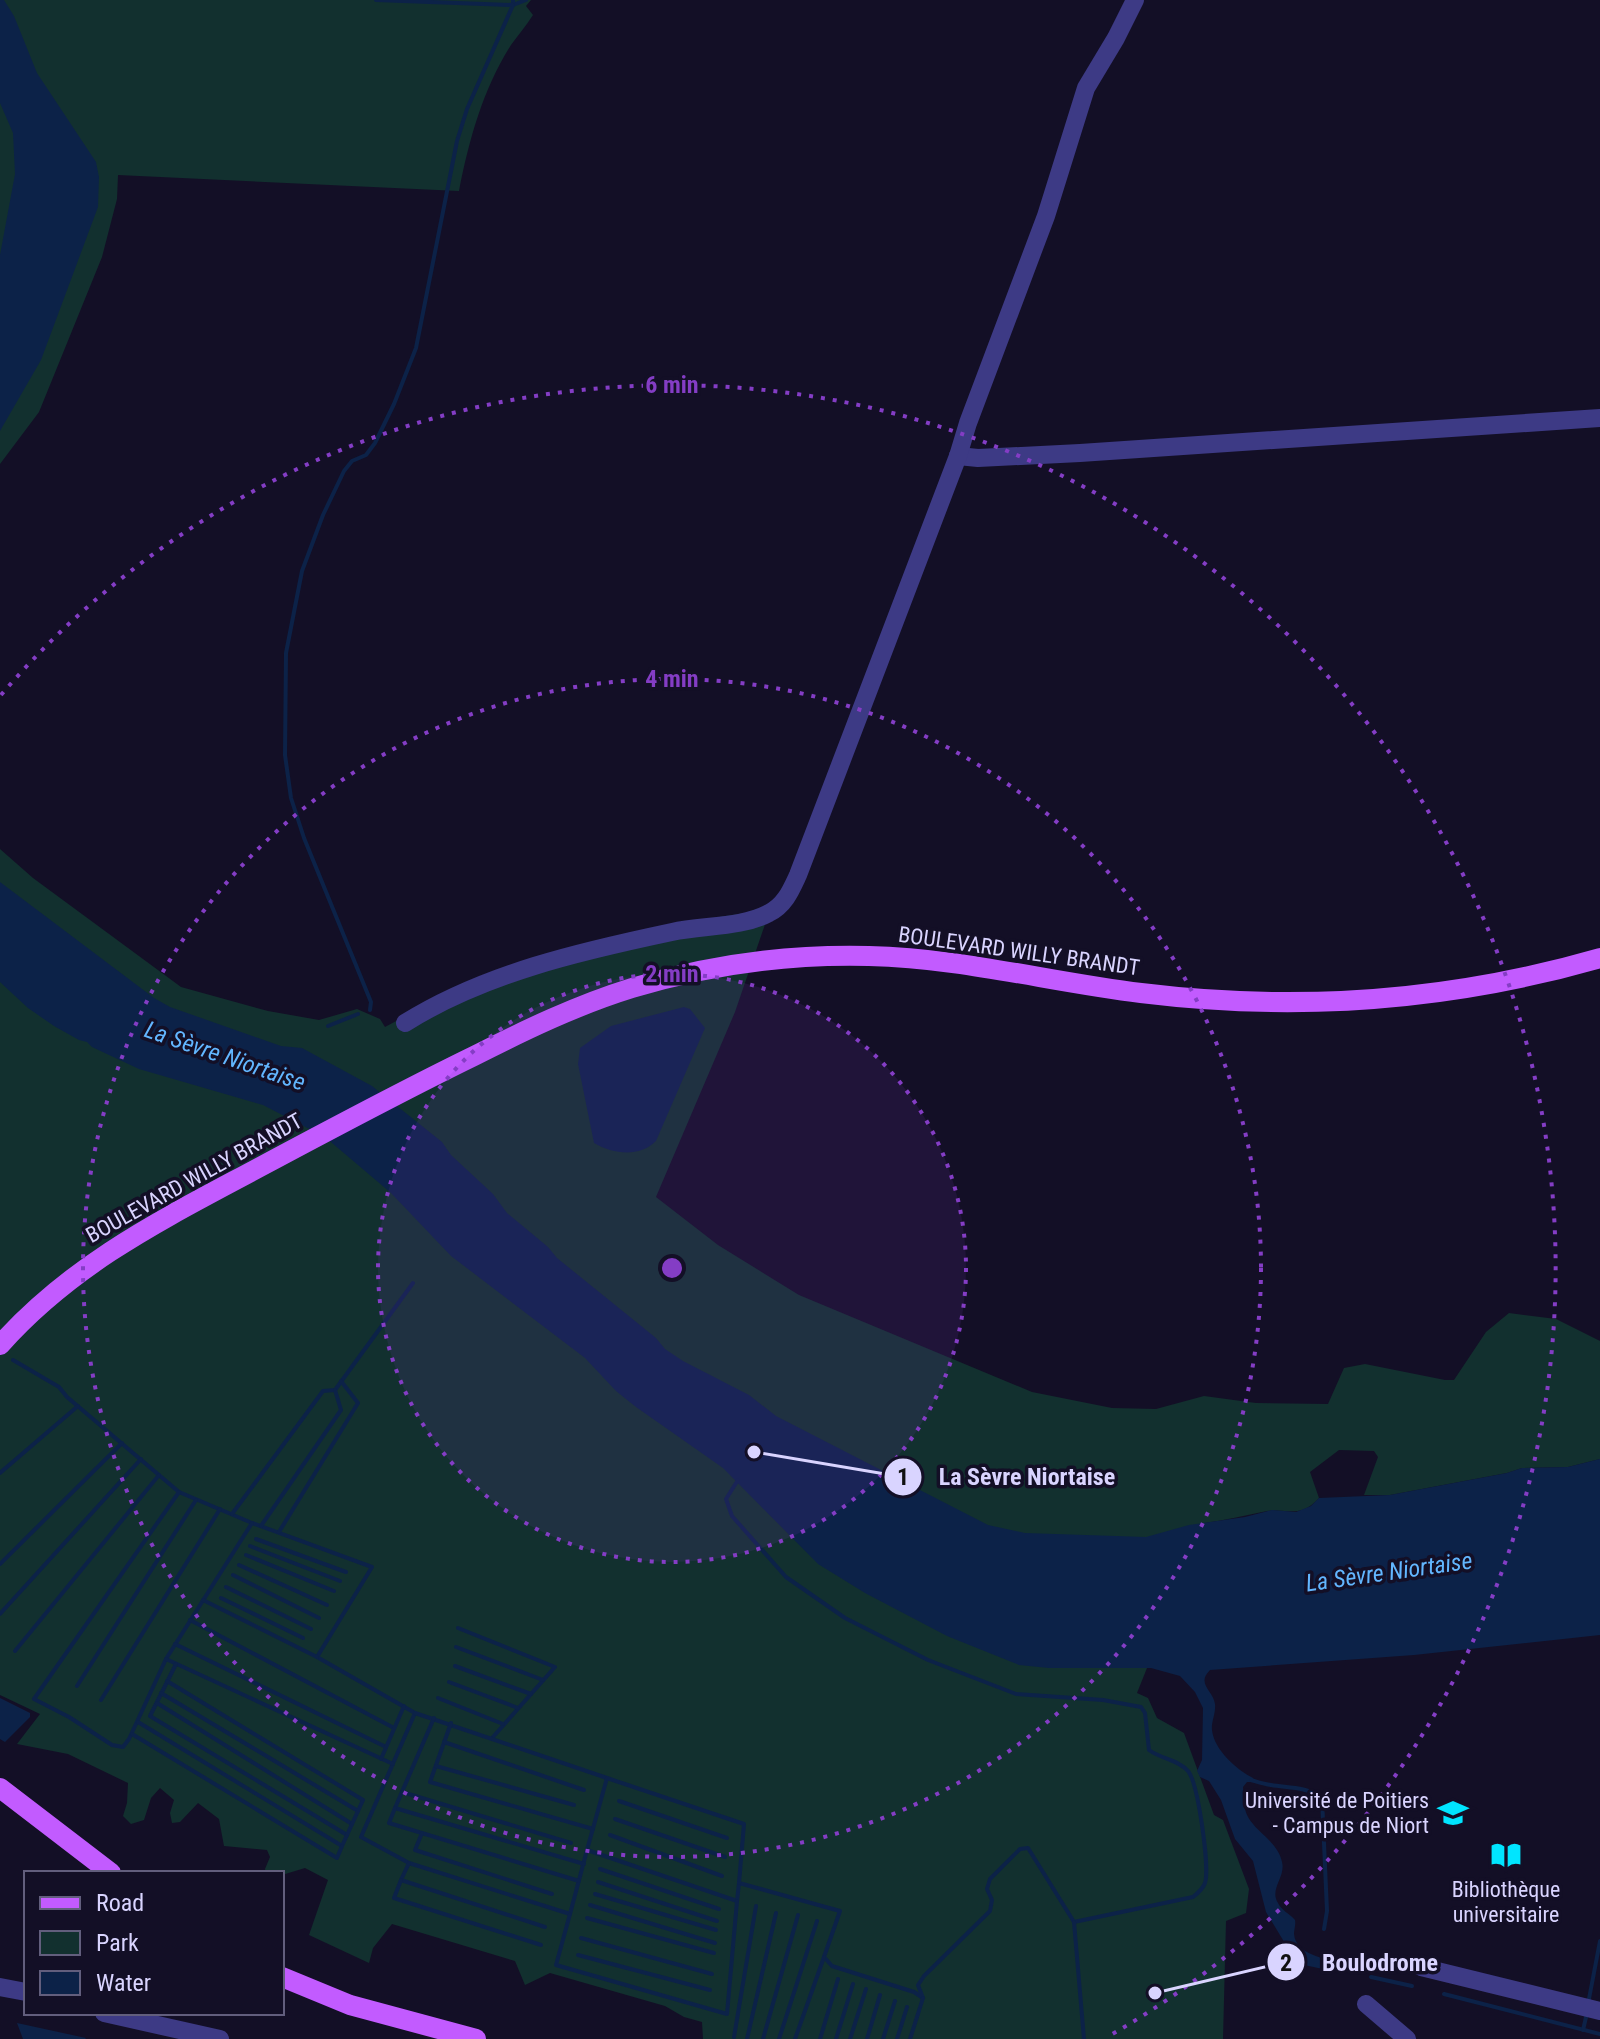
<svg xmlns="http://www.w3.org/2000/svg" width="1600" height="2039" viewBox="0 0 1600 2039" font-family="'Roboto Condensed',sans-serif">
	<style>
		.green { fill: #12302f }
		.water { fill: #0c2248 }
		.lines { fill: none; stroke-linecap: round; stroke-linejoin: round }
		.stream { stroke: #0c2248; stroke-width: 4 }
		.minor { stroke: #3d3a85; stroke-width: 18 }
		.major { stroke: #c25bff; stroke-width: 20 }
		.ring { fill: none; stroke: #843dc5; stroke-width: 4; stroke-dasharray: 4 8 }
		.labels { text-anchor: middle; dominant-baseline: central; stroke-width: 7; stroke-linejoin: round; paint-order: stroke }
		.street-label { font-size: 22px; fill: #d9d4ff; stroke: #130f26 }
		.poi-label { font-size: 22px; fill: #d9d4ff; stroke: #130f26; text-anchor: end }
		.water-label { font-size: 24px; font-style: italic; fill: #62b6ff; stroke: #130f26 }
		.centre { fill: #843dc5; stroke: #130f26; stroke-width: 4 }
		.ring-label { font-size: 24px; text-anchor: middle; font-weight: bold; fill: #843dc5; stroke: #130f26; stroke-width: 7; stroke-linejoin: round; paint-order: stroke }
		.leader { fill: none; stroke: #d9d4ff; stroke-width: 3 }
		.callout-dot { fill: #d9d4ff; stroke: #130f26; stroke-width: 3 }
		.mark-label { font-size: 24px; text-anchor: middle; font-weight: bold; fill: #111 }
		.callout-label { font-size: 24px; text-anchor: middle; font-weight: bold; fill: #d9d4ff; stroke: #130f26; stroke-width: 7; stroke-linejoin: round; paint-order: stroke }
	</style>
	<rect width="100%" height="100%" fill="#130f26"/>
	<!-- green -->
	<g class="green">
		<path d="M0 0H531L526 6 533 15C526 26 518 35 511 45 483 89 469 140 459 191L118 175 117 199 102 257 39 412 0 464Z"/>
		<path d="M0 849 33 878 181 987 268 1011 319 1020 357 1009 380 1019 385 1027 443 996 687 922 745 913 772 904 735 1012 656 1197 718 1245 799 1295 1032 1392 1112 1408 1156 1409 1204 1396 1256 1403 1328 1404 1344 1368 1365 1364 1445 1380H1454L1486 1332 1509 1313 1556 1319 1600 1341V1459L1568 1467 1522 1468 1507 1473 1390 1495H1364L1378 1457 1374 1451 1339 1450 1310 1472 1319 1498C1300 1519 1289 1508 1267 1511 1246 1515 1226 1520 1205 1523L1137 1693 1148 1698 1157 1718 1184 1733 1214 1815 1223 1820 1249 1889 1246 1913 1226 1921 1223 2039H703L702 2022 684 2017 665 2006 550 1973 525 1985 515 1961 392 1924 373 1948 369 1963 309 1935 328 1880 305 1868 282 1875V1873H266L265 1869 270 1857 267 1850 224 1846 219 1819 198 1803 180 1822 172 1823 170 1813 174 1800 160 1788 151 1798 144 1820 131 1824 123 1816 127 1803 128 1783 68 1754 17 1744 40 1714 0 1695Z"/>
	</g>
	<!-- water -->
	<g class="water">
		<path d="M0 0H4L14 16 37 73 96 162 99 177 98 207 41 360 0 431V255L15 174 13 133 0 103Z"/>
		<path d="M0 882 154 998 170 1007 281 1046 302 1048 372 1086 442 1142 451 1155 493 1194 507 1213 548 1247 557 1258 656 1338 665 1349 683 1361 749 1395 776 1416 988 1525 1025 1533 1146 1537 1189 1525 1245 1517 1272 1510 1296 1512 1311 1506 1319 1498 1390 1495 1507 1473 1522 1468 1568 1467 1600 1459V1635L1414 1655 1210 1670C1196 1684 1213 1690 1215 1704 1216 1713 1211 1722 1212 1730 1214 1750 1237 1770 1253 1778L1254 1782H1247L1243 1787C1244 1797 1243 1808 1248 1817 1257 1833 1278 1842 1282 1862 1286 1877 1269 1889 1278 1903 1281 1910 1290 1914 1295 1920 1296 1925 1294 1929 1294 1934 1296 1956 1326 1956 1338 1966L1337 1972 1304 1965 1292 1955 1266 1912 1253 1861 1235 1839 1221 1800 1209 1781 1200 1777 1197 1771 1202 1760 1203 1708 1195 1692 1180 1676 1151 1668H1049L1019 1665 947 1636 865 1593 818 1564 723 1468 636 1407 616 1391 585 1358 451 1256 391 1193 325 1137 263 1105 139 1069 92 1047 87 1042 79 1040 54 1026 28 1008 0 982Z"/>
		<path d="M684 1007 690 1009 705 1028 656 1141C639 1158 613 1154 594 1143L578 1064 580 1048 611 1026Z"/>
		<path d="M0 1698 30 1713V1717L5 1742 0 1739Z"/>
		<path d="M17 2023 86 2038 85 2039H23Z"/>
	</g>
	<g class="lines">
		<!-- stream -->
		<g class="stream">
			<path d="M513 0V5L526 0"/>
			<path d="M370 1010 371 1002 304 838 291 798 285 755 286 653 302 571 323 515 344 471 352 461 366 455 375 443 394 404 416 348 457 141 467 109 513 5 376 0"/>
			<path d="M328 1026 358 1014"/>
			<path d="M13 1360 59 1387 67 1397 179 1492 252 1523 372 1567 317 1657 415 1713 361 1837 409 1863 570 1914 587 1850 737 1901 739 1883 840 1911 824 1957 832 1966 914 1992 923 1998 918 1985 924 1976 990 1911 992 1900 987 1889 990 1879 1020 1849 1028 1848 1074 1922 1193 1897C1198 1893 1203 1889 1205 1883 1210 1868 1198 1783 1188 1771 1179 1760 1161 1759 1149 1750L1145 1713 1141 1707 1103 1700 1016 1694 928 1660 845 1618 786 1577 732 1516 726 1499 738 1480"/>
			<path d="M0 1473 78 1406"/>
			<path d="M179 1492 34 1699 69 1717 112 1745 123 1747 129 1739 166 1659 252 1523"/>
			<path d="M232 1514 323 1391 335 1390 413 1283"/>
			<path d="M261 1526 341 1410 335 1390"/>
			<path d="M279 1532 358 1403 341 1381"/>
			<path d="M256 1539 346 1572"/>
			<path d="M250 1546 340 1581"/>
			<path d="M246 1555 334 1591"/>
			<path d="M0 1564 122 1443"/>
			<path d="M239 1565 327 1605"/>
			<path d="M233 1575 319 1618"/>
			<path d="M226 1587 311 1629"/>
			<path d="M221 1598 303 1638"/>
			<path d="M203 1600 317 1657"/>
			<path d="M0 1614 141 1459"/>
			<path d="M190 1620 394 1728"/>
			<path d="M458 1628 555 1667 493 1737"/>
			<path d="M175 1644 386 1747"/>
			<path d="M456 1647 543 1680"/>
			<path d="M15 1651 159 1475"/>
			<path d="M166 1659 393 1764"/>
			<path d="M176 1664 150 1716 347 1835"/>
			<path d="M455 1666 531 1694"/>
			<path d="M449 1682 518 1708"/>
			<path d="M77 1686 196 1500"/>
			<path d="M161 1693 358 1811"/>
			<path d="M438 1698 503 1724"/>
			<path d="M101 1700 220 1509"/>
			<path d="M157 1703 352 1824"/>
			<path d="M415 1713 607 1778"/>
			<path d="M434 1718 395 1808 584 1864"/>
			<path d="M138 1722 342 1846 363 1800 167 1681"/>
			<path d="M451 1723 430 1782 593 1829"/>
			<path d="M132 1734 337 1858 342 1846"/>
			<path d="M444 1742 584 1790"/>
			<path d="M381 1759 404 1706"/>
			<path d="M436 1766 574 1805"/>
			<path d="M1251 1780C1258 1782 1264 1784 1271 1785 1289 1788 1305 1786 1322 1798L1327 1911 1324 1929"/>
			<path d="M402 1792 571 1843"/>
			<path d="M619 1801 727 1838"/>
			<path d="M395 1808 389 1823 579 1881"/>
			<path d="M615 1819 725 1857"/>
			<path d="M422 1833 415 1850 552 1894"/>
			<path d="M610 1835 722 1876"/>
			<path d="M587 1850 607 1778 744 1824 739 1883"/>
			<path d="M409 1863 401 1880 545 1927"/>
			<path d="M600 1869 719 1909"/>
			<path d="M401 1880 394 1898 541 1945"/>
			<path d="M598 1882 717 1921"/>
			<path d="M595 1894 716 1930"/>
			<path d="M590 1905 715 1943"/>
			<path d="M570 1914 556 1965 727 2014 737 1901"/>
			<path d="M587 1918 714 1953"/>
			<path d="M1074 1922 1084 2039"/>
			<path d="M581 1938 712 1974"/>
			<path d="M578 1955 710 1990"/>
			<path d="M1371 1977 1412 1986"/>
			<path d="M1444 1994 1600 2034"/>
			<path d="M1588 2004 1600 1941"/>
			<path d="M1583 2030 1587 2013"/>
			<path d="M734 2037 756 1906"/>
			<path d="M747 2039 776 1913"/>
			<path d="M763 2039 798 1915"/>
			<path d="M779 2039 817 1921"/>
			<path d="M795 2039 824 1957"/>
			<path d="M820 2039 838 1979"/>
			<path d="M836 2039 853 1984"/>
			<path d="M850 2039 866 1989"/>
			<path d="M867 2039 880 1995"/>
			<path d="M883 2039 895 2001"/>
			<path d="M897 2039 907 2007"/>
			<path d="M910 2039 923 1998"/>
		</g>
		<!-- minor -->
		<g class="minor">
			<path d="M958 456 978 458 1080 453 1600 418"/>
			<path d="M405 1023C485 973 582 951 672 932 703 925 741 928 769 913 785 905 791 890 798 875L958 456 968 423 1046 216 1086 88 1116 38 1135 0"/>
			<path d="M1421 1967 1600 2011"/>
			<path d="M0 1987 26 1992"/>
			<path d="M1366 2004 1407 2039"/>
			<path d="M104 2013 220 2039"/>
		</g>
		<!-- major -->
		<g class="major">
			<path d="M0 1345C74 1262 165 1218 260 1167 331 1129 402 1091 474 1056 525 1030 577 1005 632 988 708 965 789 954 869 956 961 958 1050 982 1141 993 1295 1012 1451 1001 1600 958"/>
			<path d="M0 1788 111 1873"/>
			<path d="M282 1977 350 2005 476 2039"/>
		</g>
	</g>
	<!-- distance rings -->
	<circle cx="672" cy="1268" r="294" fill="#843dc5" fill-opacity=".12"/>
	<g class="ring">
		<circle cx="672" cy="1268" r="294"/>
		<circle cx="672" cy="1268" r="589"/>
		<path d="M1 695A883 883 0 1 1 1107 2037"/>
	</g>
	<!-- icons -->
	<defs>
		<g id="university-bare" transform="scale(2.4)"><path d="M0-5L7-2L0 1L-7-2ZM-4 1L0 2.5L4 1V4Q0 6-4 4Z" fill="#00e5ff" stroke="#130f26" stroke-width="2.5" paint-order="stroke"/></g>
		<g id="library-bare" transform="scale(2.4)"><path d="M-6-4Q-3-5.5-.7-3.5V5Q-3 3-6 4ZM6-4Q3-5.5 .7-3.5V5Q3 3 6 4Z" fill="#00e5ff" stroke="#130f26" stroke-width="2.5" paint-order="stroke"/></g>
	</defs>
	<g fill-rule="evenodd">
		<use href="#university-bare" x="1453" y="1813"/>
		<use href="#library-bare" x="1506" y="1855"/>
	</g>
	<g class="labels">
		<!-- street labels -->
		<g class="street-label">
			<text transform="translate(1019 951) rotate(8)">BOULEVARD WILLY BRANDT</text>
			<text transform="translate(194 1178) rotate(-29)">BOULEVARD WILLY BRANDT</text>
		</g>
		<!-- poi labels -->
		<g class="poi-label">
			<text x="1429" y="1800">Université de Poitiers<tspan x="1429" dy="25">- Campus de Niort</tspan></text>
			<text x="1506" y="1889" text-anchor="middle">Bibliothèque<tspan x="1506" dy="25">universitaire</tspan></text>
		</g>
		<!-- water labels -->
		<g class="water-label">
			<text transform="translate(225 1056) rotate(19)">La Sèvre Niortaise</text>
			<text transform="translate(1389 1572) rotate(-8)">La Sèvre Niortaise</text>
		</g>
	</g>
	<circle cx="672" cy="1268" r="12" class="centre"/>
	<g class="ring-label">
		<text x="672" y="393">6 min</text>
		<text x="672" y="687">4 min</text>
		<text x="672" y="982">2 min</text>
	</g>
	<!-- callouts -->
	<path class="leader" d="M754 1452L903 1477M1155 1993L1286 1962"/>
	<g class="callout-dot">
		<circle cx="754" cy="1452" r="8"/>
		<circle cx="1155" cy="1993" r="8"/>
		<circle cx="903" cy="1477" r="20"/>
		<circle cx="1286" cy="1962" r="20"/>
	</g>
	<g class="mark-label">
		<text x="903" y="1485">1</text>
		<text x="1286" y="1971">2</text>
	</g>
	<g class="callout-label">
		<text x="1027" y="1485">La Sèvre Niortaise</text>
		<text x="1380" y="1971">Boulodrome</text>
	</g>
	<!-- legend -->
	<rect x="24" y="1871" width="260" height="144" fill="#130f26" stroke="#625e7d" stroke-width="2"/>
	<rect x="40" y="1897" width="40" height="12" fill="#c25bff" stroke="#625e7d" stroke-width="2"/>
	<text x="96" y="1911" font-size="24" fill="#d9d4ff">Road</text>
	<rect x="40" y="1931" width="40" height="24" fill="#12302f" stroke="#625e7d" stroke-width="2"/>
	<text x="96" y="1951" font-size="24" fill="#d9d4ff">Park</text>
	<rect x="40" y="1971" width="40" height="24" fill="#0c2248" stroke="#625e7d" stroke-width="2"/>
	<text x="96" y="1991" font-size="24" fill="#d9d4ff">Water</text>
</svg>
